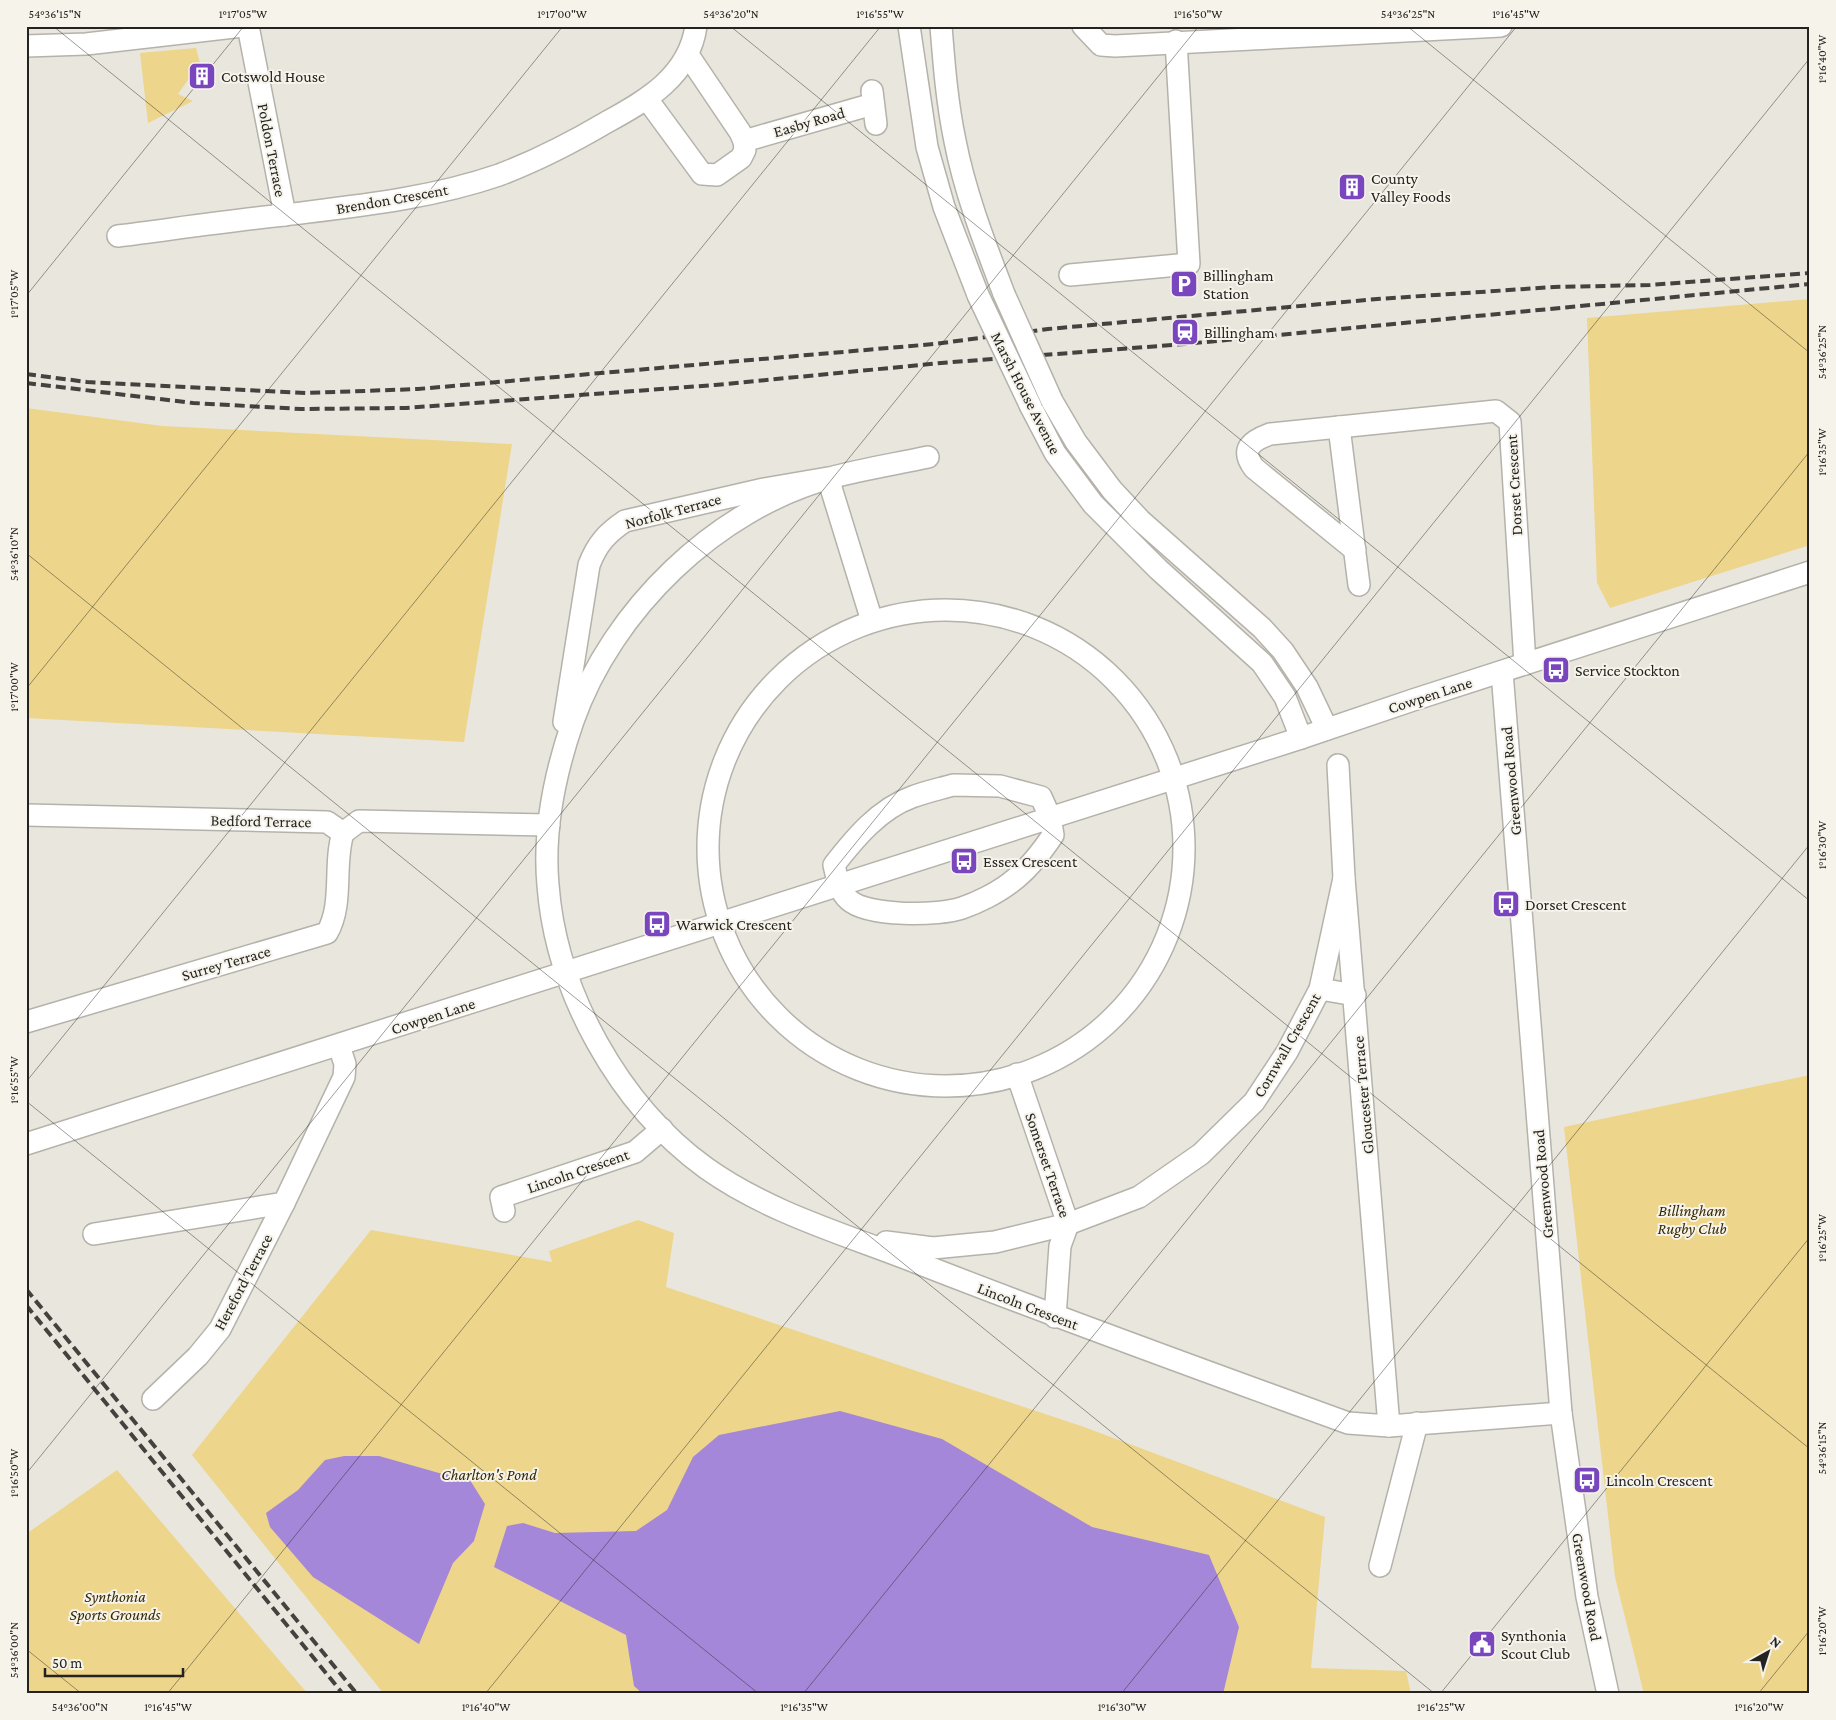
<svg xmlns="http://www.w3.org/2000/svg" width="1836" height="1720" viewBox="0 0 1836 1720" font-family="'Crimson Pro',serif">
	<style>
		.green { fill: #edd58b }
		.water { fill: #a487d8 }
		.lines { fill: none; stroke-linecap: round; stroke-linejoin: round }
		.minor-casing { stroke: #b5b2aa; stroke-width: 24 }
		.minor { stroke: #fff; stroke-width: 21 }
		.rail { stroke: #43423e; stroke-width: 4; stroke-dasharray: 10 5; stroke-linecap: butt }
		.minor-bridge-casing { stroke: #b5b2aa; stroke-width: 24; stroke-linecap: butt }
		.minor-bridge { stroke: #fff; stroke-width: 21 }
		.ticks { fill: none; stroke: #242320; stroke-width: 1; stroke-opacity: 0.45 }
		.labels { text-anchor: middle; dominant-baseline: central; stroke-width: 4; stroke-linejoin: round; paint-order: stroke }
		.poi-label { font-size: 16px; fill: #242320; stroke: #f6f3eb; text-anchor: start }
		.street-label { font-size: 16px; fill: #242320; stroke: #f6f3eb }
		.park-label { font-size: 16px; font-style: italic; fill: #362900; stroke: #f6f3eb }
		.neatline { fill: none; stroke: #242320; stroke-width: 2 }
		.ticks-label { font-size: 12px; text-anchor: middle; fill: #242320 }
	</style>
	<rect width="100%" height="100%" fill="#e9e6dd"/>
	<!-- green -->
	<g class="green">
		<path d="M196 48 200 63 178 94 193 101 148 123 140 53Z"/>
		<path d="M1810 299V545L1610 608 1597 583 1587 318Z"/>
		<path d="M26 408 162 426 512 444 464 742 26 718Z"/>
		<path d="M1810 1075V1694H1644L1615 1577 1564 1127Z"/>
		<path d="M638 1220 674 1233 666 1287 1084 1427 1325 1517 1311 1668 1406 1671 1411 1694H384L192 1455 371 1230 552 1262 549 1251Z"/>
		<path d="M117 1470 308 1694H26V1534Z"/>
	</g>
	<!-- water -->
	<g class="water">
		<path d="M840 1411 942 1439 1092 1527 1209 1555 1239 1627 1223 1694H643L634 1686 626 1635 494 1567 507 1526 523 1523 555 1533 636 1531 667 1510 693 1457 719 1435Z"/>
		<path d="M344 1456H379L439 1473 468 1477 485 1504 474 1541 453 1563 419 1644 313 1577 270 1527 266 1513 298 1490 325 1460Z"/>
	</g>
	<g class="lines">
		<!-- minor casing -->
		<g class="minor-casing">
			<g id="minor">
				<path d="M248 26 285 215"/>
				<path d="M909 26 927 147 944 207 978 295"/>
				<path d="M941 26C944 64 947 103 955 141 965 193 985 244 1004 294"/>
				<path d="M1083 26 1101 45 1115 46 1501 26"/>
				<path d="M26 46 86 44 243 26"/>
				<path d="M872 91 876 124"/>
				<path d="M647 99 702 174 717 175 741 158 745 150 744 141 740 132 688 55"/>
				<path d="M744 141 873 104"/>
				<path d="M118 236C173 229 228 221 284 215 356 206 429 199 499 175 536 161 573 142 607 122 647 100 689 76 696 26"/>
				<path d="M1070 275 1189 264 1176 41"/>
				<path d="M1052 401 1076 442 1112 490 1140 520 1262 628 1283 651 1307 687 1327 729"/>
				<path d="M1031 407 1055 453 1093 504 1158 569 1262 663 1285 697 1301 738"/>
				<path d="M1339 427 1359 585"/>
				<path d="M928 457C896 464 862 469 830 478 716 509 612 610 573 721 555 773 543 830 548 885 556 992 619 1105 706 1168 769 1213 847 1235 918 1263 1061 1319 1205 1371 1348 1423L1389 1426 1561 1413"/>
				<path d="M1355 550 1254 468C1240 449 1251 441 1270 434L1496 411 1510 422 1525 664"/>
				<circle cx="946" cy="848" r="238"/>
				<path d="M1502 672 1561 1413 1587 1597 1608 1694"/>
				<path d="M564 722 589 565C597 544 607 533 625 521L764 489 828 478 872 621"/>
				<path d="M1338 765 1344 878 1389 1426"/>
				<path d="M953 785 1000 786 1041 797 1050 817 1053 835C1041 853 1028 870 1010 883 997 893 977 903 962 908 939 916 868 917 849 900 839 891 837 878 834 865 855 838 879 809 912 797 925 792 939 789 953 785Z"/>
				<path d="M26 815 327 822 343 833"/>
				<path d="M343 833 359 821 549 825"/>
				<path d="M1320 989 1355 995"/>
				<path d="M26 1022 327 933C344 904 333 865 343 833"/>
				<path d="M1017 1074 1068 1224 1060 1246 1055 1317"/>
				<path d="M26 1144 1301 738 1413 700 1810 572"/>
				<path d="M504 1211 501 1197 635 1152 662 1129"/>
				<path d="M94 1234 284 1203 344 1077 345 1064 339 1046"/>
				<path d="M886 1242 933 1248 995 1242 1068 1224 1139 1197 1201 1154 1254 1102 1287 1052 1320 989 1344 878"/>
				<path d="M153 1399 198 1356 220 1329 284 1203"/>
				<path d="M1380 1566 1417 1423"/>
			</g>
		</g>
		<!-- minor -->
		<use href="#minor" class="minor"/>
		<!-- rail -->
		<g class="rail">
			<path d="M26 374 87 382 306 393 418 389 934 344 1048 329 1377 299 1554 287 1650 285 1810 273"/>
			<path d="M26 383 193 403 301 409 406 408 715 385 941 363 1185 344 1810 284"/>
			<path d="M26 1289 357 1694"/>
			<path d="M26 1305 343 1694"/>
		</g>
		<!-- minor-bridge casing -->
		<g class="minor-bridge-casing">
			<g id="minor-bridge">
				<path d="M1004 294 1052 401"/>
				<path d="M978 295 1031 407"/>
			</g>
		</g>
		<!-- minor-bridge -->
		<use href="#minor-bridge" class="minor-bridge"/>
	</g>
	<!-- ticks -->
	<path class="ticks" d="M53 26 1810 1449M730 26 1810 901M1407 26 1810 353M26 296 244 26M26 553 1435 1694M26 689 563 26M26 1082 881 26M26 1101 759 1694M26 1474 1199 26M26 1649 82 1694M167 1694 1517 26M485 1694 1810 58M803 1694 1810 451M1121 1694 1810 844M1440 1694 1810 1237M1758 1694 1810 1630"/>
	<!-- icons -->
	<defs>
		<g id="building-square" transform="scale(1.4375)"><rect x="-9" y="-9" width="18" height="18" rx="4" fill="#7946bd" stroke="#f6f3eb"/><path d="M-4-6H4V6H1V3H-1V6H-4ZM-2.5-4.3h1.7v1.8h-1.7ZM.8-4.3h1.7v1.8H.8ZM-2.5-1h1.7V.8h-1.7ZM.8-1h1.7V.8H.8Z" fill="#fff"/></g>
		<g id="parking-square" transform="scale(1.4375)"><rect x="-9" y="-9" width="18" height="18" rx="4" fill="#7946bd" stroke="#f6f3eb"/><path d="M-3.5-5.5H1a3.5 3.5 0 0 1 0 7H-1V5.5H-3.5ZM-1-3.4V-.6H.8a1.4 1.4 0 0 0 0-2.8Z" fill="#fff"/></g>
		<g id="station-square" transform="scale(1.4375)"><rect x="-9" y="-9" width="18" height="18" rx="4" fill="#7946bd" stroke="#f6f3eb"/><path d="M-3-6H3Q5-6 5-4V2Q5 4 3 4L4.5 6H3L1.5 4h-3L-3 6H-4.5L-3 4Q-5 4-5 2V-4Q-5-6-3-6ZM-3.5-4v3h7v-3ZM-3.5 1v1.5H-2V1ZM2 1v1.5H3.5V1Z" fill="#fff"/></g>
		<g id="bus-square" transform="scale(1.4375)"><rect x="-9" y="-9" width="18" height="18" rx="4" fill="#7946bd" stroke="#f6f3eb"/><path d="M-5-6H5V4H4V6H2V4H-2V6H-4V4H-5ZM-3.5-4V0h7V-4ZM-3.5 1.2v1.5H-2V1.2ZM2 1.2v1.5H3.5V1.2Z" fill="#fff"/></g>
		<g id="civic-square" transform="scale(1.4375)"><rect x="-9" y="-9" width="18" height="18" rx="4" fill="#7946bd" stroke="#f6f3eb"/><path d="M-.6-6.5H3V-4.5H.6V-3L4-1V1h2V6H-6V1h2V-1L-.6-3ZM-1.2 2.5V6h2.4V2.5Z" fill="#fff"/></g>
	</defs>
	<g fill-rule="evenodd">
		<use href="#building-square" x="202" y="76"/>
		<use href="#building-square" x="1352" y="187"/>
		<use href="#parking-square" x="1184" y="284"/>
		<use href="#station-square" x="1185" y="332"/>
		<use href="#bus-square" x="1556" y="670"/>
		<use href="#bus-square" x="964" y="861"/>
		<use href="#bus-square" x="1506" y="904"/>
		<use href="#bus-square" x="657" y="924"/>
		<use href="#bus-square" x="1587" y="1480"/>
		<use href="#civic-square" x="1482" y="1644"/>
	</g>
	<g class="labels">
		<!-- poi labels -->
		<g class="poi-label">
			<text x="221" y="76">Cotswold House</text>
			<text x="1371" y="178">County<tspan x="1371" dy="18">Valley Foods</tspan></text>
			<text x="1203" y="275">Billingham<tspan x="1203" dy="18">Station</tspan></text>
			<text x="1204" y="332">Billingham</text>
			<text x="1575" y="670">Service Stockton</text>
			<text x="983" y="861">Essex Crescent</text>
			<text x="1525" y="904">Dorset Crescent</text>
			<text x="676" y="924">Warwick Crescent</text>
			<text x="1606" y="1480">Lincoln Crescent</text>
			<text x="1501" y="1635">Synthonia<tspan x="1501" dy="18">Scout Club</tspan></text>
		</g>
		<!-- street labels -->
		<g class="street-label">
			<text transform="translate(809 122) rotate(-16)">Easby Road</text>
			<text transform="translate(272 150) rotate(79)">Poldon Terrace</text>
			<text transform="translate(392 199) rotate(-10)">Brendon Crescent</text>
			<text transform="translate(1026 393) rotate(63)">Marsh House Avenue</text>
			<text transform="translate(1514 485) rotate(-93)">Dorset Crescent</text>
			<text transform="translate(673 511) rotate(-15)">Norfolk Terrace</text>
			<text transform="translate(1430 695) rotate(-18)">Cowpen Lane</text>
			<text transform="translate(1511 781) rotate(-95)">Greenwood Road</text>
			<text transform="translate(261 821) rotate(1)">Bedford Terrace</text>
			<text transform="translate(226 963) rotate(-16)">Surrey Terrace</text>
			<text transform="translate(433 1016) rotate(-18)">Cowpen Lane</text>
			<text transform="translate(1287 1045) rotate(-60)">Cornwall Crescent</text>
			<text transform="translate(1363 1095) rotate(-95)">Gloucester Terrace</text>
			<text transform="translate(1048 1165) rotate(71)">Somerset Terrace</text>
			<text transform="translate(578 1171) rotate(-19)">Lincoln Crescent</text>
			<text transform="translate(1543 1184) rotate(-95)">Greenwood Road</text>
			<text transform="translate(243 1282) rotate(-62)">Hereford Terrace</text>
			<text transform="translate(1028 1306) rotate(21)">Lincoln Crescent</text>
			<text transform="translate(1587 1587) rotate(80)">Greenwood Road</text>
		</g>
		<!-- park labels -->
		<g class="park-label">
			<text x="1692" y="1210">Billingham<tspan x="1692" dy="18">Rugby Club</tspan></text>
			<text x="489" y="1474">Charlton's Pond</text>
			<text x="115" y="1596">Synthonia<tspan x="115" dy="18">Sports Grounds</tspan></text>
		</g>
	</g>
	<!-- border -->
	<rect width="1836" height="1720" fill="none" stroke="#f6f3eb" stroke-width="55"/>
	<!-- north arrow -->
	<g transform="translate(1768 1652) rotate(39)" stroke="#f6f3eb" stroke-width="4" paint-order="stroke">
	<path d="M0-4L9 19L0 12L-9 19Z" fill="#242320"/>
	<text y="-8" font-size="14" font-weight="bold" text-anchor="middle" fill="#242320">N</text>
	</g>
	<!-- scale -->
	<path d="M45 1668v8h138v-8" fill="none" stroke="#242320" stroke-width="2.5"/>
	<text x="52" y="1668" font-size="15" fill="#242320" stroke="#f6f3eb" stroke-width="4" paint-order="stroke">50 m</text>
	<rect x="28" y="28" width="1780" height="1664" class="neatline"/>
	<g class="ticks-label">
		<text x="55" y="18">54°36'15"N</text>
		<text x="243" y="18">1°17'05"W</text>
		<text x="562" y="18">1°17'00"W</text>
		<text x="731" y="18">54°36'20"N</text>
		<text x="880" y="18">1°16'55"W</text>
		<text x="1198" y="18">1°16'50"W</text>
		<text x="1408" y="18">54°36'25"N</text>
		<text x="1516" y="18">1°16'45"W</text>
		<text transform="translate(1822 59) rotate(-90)" y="4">1°16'40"W</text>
		<text transform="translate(14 294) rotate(-90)" y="4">1°17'05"W</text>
		<text transform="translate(1822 352) rotate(-90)" y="4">54°36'25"N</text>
		<text transform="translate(1822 452) rotate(-90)" y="4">1°16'35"W</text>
		<text transform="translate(14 554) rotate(-90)" y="4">54°36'10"N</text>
		<text transform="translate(14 687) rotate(-90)" y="4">1°17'00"W</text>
		<text transform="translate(1822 845) rotate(-90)" y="4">1°16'30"W</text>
		<text transform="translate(14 1080) rotate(-90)" y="4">1°16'55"W</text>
		<text transform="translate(1822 1238) rotate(-90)" y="4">1°16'25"W</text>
		<text transform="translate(1822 1448) rotate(-90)" y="4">54°36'15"N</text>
		<text transform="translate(14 1473) rotate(-90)" y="4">1°16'50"W</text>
		<text transform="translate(1822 1631) rotate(-90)" y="4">1°16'20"W</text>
		<text transform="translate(14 1650) rotate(-90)" y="4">54°36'00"N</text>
		<text x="80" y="1711">54°36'00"N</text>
		<text x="168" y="1711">1°16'45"W</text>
		<text x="486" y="1711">1°16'40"W</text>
		<text x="804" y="1711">1°16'35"W</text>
		<text x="1122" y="1711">1°16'30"W</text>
		<text x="1441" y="1711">1°16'25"W</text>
		<text x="1759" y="1711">1°16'20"W</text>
	</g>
</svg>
